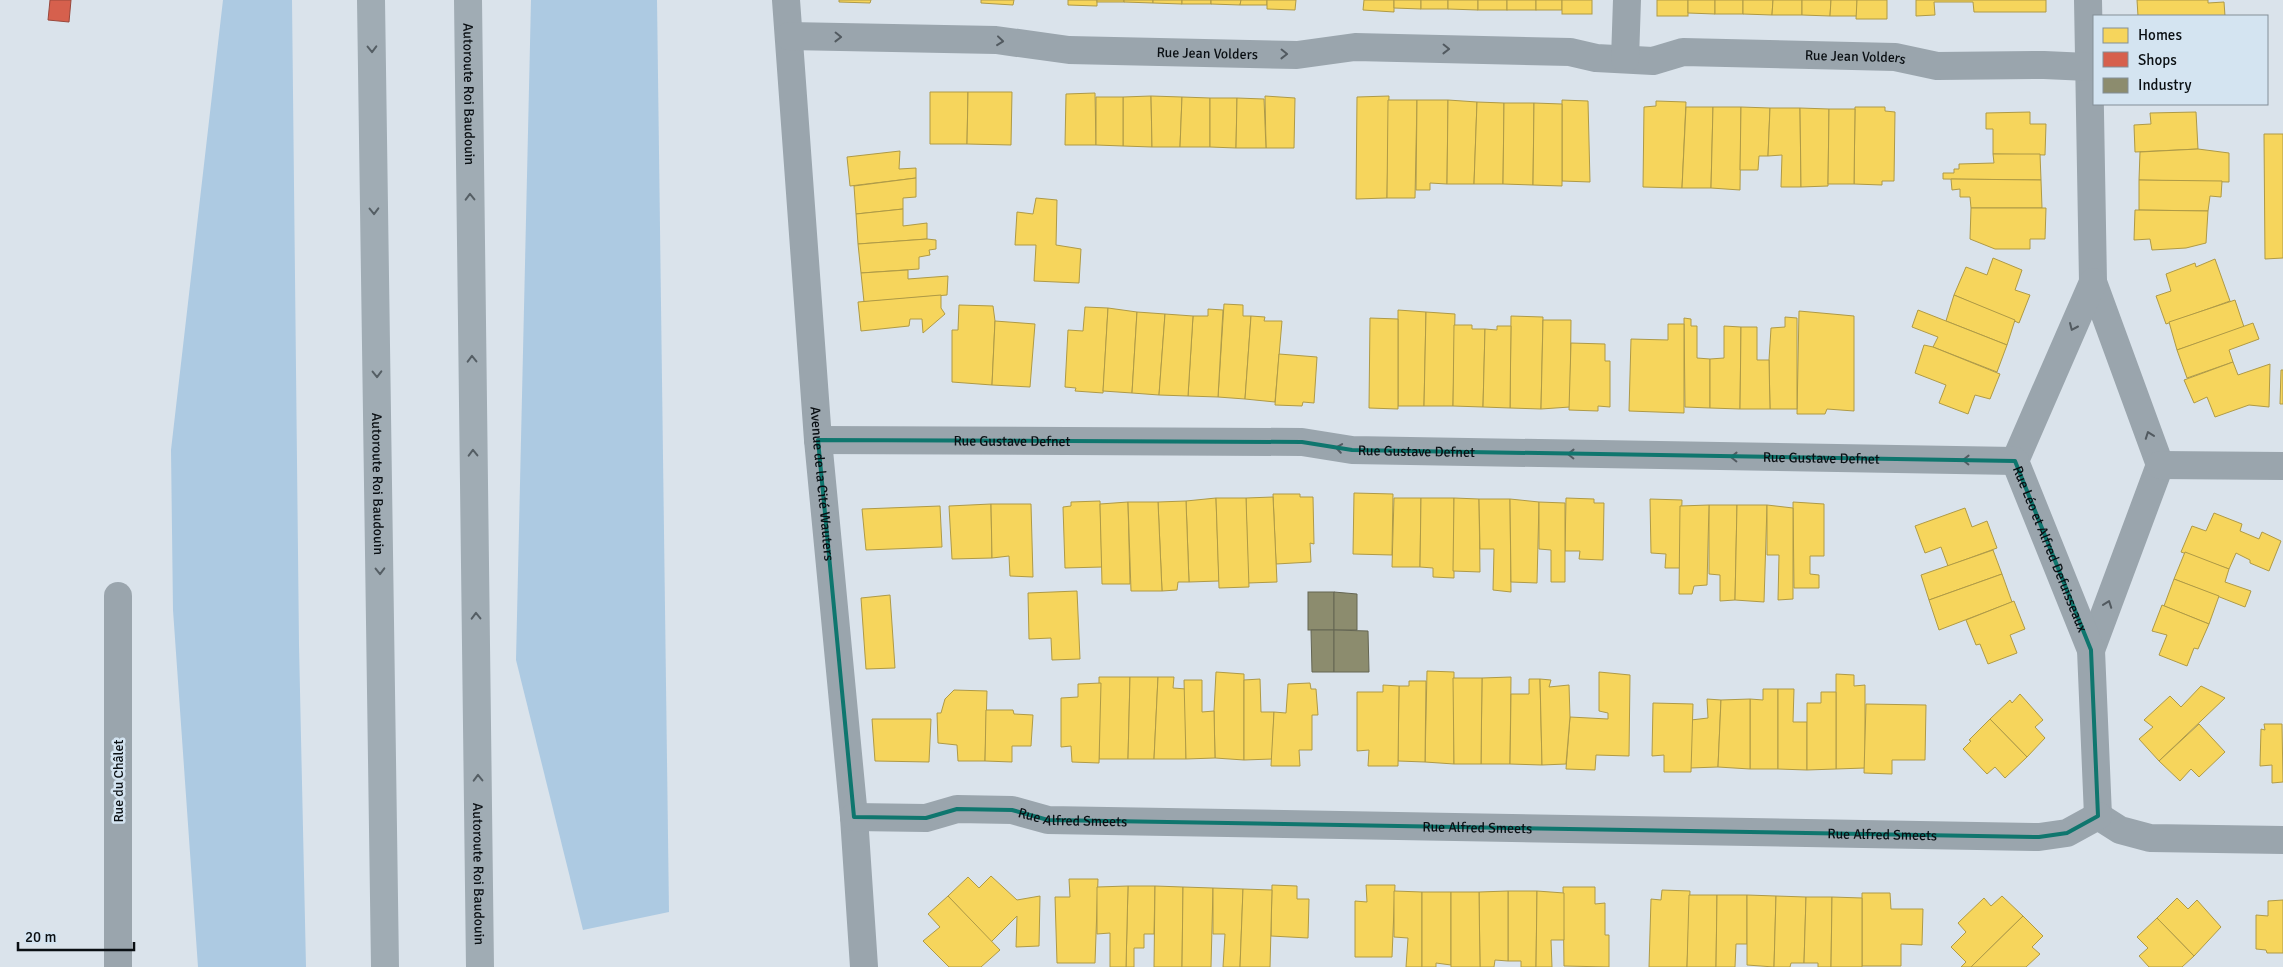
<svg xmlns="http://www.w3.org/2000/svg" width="2283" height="967" viewBox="0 0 2283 967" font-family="Signika,sans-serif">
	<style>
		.green { fill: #adcae2 }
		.homes { fill: #f6d55c; stroke: #af9a46 }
		.shops { fill: #d6604d; stroke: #99483c }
		.industry { fill: #8c8c6e; stroke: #656653 }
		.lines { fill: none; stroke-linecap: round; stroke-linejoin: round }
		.minor { stroke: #9aa5ad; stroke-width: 28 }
		.highway { stroke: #a0acb4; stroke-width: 28 }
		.oneway { stroke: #525a60 }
		.oneway2 { stroke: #555e64 }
		.marked { fill: none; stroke: #0f766e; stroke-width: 4; stroke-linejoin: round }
		.labels { text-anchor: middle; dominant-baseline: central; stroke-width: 5; stroke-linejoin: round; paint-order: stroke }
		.street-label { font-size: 14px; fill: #0a0f13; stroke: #d4e4f1 }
	</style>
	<rect width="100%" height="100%" fill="#dae3eb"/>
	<!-- green -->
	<g class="green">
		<path d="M223 0H292L299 645 306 967H198L173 610 171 450Z"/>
		<path d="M531 0H657L669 912 583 930 516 660Z"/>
	</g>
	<!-- homes -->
	<g class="homes">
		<path d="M839 0H871L870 3 839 2Z"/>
		<path d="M981 0H1014L1013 5 981 3Z"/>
		<path d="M1068 0H1097V6L1068 5Z"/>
		<rect x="1097" y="0" width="27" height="2"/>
		<path d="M1124 0H1153V3L1124 2Z"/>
		<path d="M1153 0H1182V4L1153 3Z"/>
		<rect x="1182" y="0" width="29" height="4"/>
		<path d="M1211 0H1241L1240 5 1211 4Z"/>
		<path d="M1241 0H1267V5H1240Z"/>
		<path d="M1267 0H1296L1295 10 1267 9Z"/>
		<path d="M1364 0H1394V12L1363 10Z"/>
		<path d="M1394 0H1421V9L1394 8Z"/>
		<rect x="1421" y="0" width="27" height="9"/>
		<path d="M1448 0H1478V10L1448 9Z"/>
		<rect x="1478" y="0" width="29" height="10"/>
		<rect x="1507" y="0" width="29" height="10"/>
		<rect x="1536" y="0" width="26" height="10"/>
		<rect x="1562" y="0" width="30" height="14"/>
		<rect x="1657" y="0" width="31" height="16"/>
		<path d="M1688 0H1715V14L1688 13Z"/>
		<rect x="1715" y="0" width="28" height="14"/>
		<path d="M1743 0H1773L1772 15 1743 14Z"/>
		<path d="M1773 0H1802V15H1772Z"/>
		<path d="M1802 0H1831L1830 16 1802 15Z"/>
		<path d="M1831 0H1857V16H1830Z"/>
		<path d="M1857 0H1887V19H1856Z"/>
		<path d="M1916 0H2046V12H1974L1973 2H1934L1935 15 1916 16Z"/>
		<path d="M2137 0H2208V3L2224 2 2225 16H2138Z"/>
		<path d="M930 92H968L967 144H930Z"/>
		<path d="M968 92H1012L1011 145 967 144Z"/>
		<path d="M1095 93 1096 145H1065L1066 94Z"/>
		<path d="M1151 96 1152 147 1123 146V97Z"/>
		<path d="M1151 96 1182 97 1180 147H1152Z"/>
		<path d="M1265 96 1295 98 1294 148H1266Z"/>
		<path d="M1389 96 1387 198 1356 199 1357 97Z"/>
		<path d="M1096 97H1123V146L1096 145Z"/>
		<path d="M1182 97 1210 98V147H1180Z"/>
		<path d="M1210 98H1237L1236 148 1210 147Z"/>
		<path d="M1237 98 1264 99 1266 148H1236Z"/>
		<path d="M1388 100H1417L1415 198H1387Z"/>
		<path d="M1417 100H1448L1447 184 1430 183V190H1416Z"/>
		<path d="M1448 100 1477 102 1474 184H1447Z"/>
		<path d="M1562 100 1588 101 1590 182 1562 181Z"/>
		<path d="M1656 101 1686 102 1682 188 1643 187 1644 107 1656 106Z"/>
		<path d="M1477 102 1504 103 1503 184H1474Z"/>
		<path d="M1504 103H1534L1533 185 1503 184Z"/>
		<path d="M1534 103 1562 104V186L1533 185Z"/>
		<path d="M1686 107H1713L1711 188H1682Z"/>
		<path d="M1713 107H1741L1740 190 1711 188Z"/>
		<path d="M1741 107 1770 108 1768 156H1759L1758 170H1740Z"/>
		<path d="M1855 107H1885V111L1895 112 1894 181H1882V185L1854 184Z"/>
		<path d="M1770 108H1800L1801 187H1781L1782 155 1768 156Z"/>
		<path d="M1800 108 1829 109 1828 186 1801 187Z"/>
		<path d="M1829 109H1855L1854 184H1828Z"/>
		<path d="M2030 112V124H2046L2045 155 1993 154V129H1986V113Z"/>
		<path d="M2196 112 2198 149 2135 152 2134 125 2151 124 2150 113Z"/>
		<path d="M2264 134H2283V258L2265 259Z"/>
		<path d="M2198 149 2229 153V182L2139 180 2140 152Z"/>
		<path d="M900 151 899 169 916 168V178L850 186 847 157Z"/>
		<path d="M1993 154H2040L2041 180 1943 179V173H1954V169H1959V164L1994 163Z"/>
		<path d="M916 178V197L903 198V209L856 214 854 186Z"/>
		<path d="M1951 179 2041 180 2042 208H1971L1970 197H1960V189L1952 190Z"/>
		<path d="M2139 180 2222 181 2221 197 2210 196 2208 211 2139 210Z"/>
		<path d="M1036 198 1057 200 1056 245 1081 249 1079 283 1034 281 1036 245H1015L1017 212 1033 214Z"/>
		<path d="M1971 208H2046L2045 239H2030V249H1995L1970 239Z"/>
		<path d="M903 209V226L927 223V239L858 244 856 214Z"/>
		<path d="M2135 210 2208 211 2206 243 2186 248 2152 250 2150 239 2134 240Z"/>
		<path d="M927 239 936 240V249L929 250 930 255 919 257V269L861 273 858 244Z"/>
		<path d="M1993 258 2022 270 2015 290 2030 295 2019 323 1954 295 1966 267 1987 275Z"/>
		<path d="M2215 259 2230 301 2166 324 2156 296 2171 291 2166 274 2195 263 2196 267Z"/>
		<path d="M908 270V279L948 276 947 295 864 302 861 273Z"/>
		<path d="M941 295V308L945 314 923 333 922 319H910L909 326 861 331 858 302Z"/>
		<path d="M1954 295 2015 320 2007 345 1946 321Z"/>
		<path d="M2235 300 2244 327 2177 350 2169 322Z"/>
		<path d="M1224 304 1243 305V316H1251L1245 399 1218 397Z"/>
		<path d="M959 305 993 306 995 321 992 385 952 382V330H958Z"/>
		<path d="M1085 307 1108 308 1103 393 1075 391 1076 388 1065 387 1068 330 1083 331Z"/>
		<path d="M1108 308 1137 312 1132 393 1103 391Z"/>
		<path d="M1208 309 1223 310 1218 397 1188 396 1193 316H1208Z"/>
		<path d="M1398 310 1426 312 1424 406H1398Z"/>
		<path d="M1918 310 2007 345 1997 372 1933 347 1938 337 1912 327Z"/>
		<path d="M1799 311 1854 316V411L1827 409 1825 414H1797Z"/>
		<path d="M1137 312 1165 314 1159 395 1132 393Z"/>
		<path d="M1426 312 1455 314 1453 406H1424Z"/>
		<path d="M1165 314 1193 316 1188 396 1159 395Z"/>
		<path d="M1251 316 1265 317 1264 321H1282L1275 402 1245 399Z"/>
		<path d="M1511 316 1543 317 1541 409 1510 408Z"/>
		<path d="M1785 317 1797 318V409H1770L1769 360 1771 328 1785 327Z"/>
		<path d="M1370 318 1398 319V409L1369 408Z"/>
		<path d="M1684 318 1691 319V326H1697V358L1710 359V408L1685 407Z"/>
		<path d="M1543 320H1571L1570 407 1541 409Z"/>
		<path d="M995 321 1035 324 1030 387 992 385Z"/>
		<path d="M2253 323 2259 339 2229 350 2233 362 2187 378 2177 350Z"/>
		<path d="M1668 324H1684V413L1629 411 1631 339 1668 340Z"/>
		<path d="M1454 325H1472V329H1485L1483 407 1453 406Z"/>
		<path d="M1497 326H1511L1510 408 1483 407 1485 329 1497 330Z"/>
		<path d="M1724 326 1741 327 1740 409 1710 408V359L1724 358Z"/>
		<path d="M1741 327H1757V360H1769L1770 409H1740Z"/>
		<path d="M1571 343 1605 344V361H1610V407L1598 406V411L1569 410Z"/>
		<path d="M1924 345 1933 347 2000 374 1990 399 1975 395 1968 414 1939 403 1946 385 1915 373Z"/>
		<path d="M1279 354 1317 357 1314 403 1303 402 1302 406 1275 405Z"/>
		<path d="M2233 362 2238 375 2270 364 2269 407 2249 405 2215 417 2207 397 2194 403 2184 380Z"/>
		<path d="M2281 370H2283V404H2280Z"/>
		<path d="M1354 493 1393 494 1392 555 1353 554Z"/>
		<path d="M1273 494H1300V497H1313L1314 544 1310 543 1311 562 1276 564Z"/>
		<path d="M1273 497 1277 582 1248 583 1246 498Z"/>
		<path d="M1216 498 1219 581 1189 582 1186 501Z"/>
		<path d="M1216 498H1246L1249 587 1219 588Z"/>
		<path d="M1394 498H1421L1420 567H1392Z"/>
		<path d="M1421 498H1454V578L1433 577V568L1420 567Z"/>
		<path d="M1454 498 1479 499 1480 572 1453 571Z"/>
		<path d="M1566 498 1594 499V503H1604L1603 560 1579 559 1580 551H1565Z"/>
		<path d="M1479 499H1510L1511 592 1493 590 1494 549H1480Z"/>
		<path d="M1510 499 1539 502 1537 583 1511 582Z"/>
		<path d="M1650 499 1682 500 1680 568H1665L1666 554 1651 553Z"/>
		<path d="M1100 501 1102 567 1065 568 1063 507 1071 506V502Z"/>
		<path d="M1186 501 1189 582H1178L1177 590 1162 591 1158 502Z"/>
		<path d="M1128 502 1130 584H1102L1100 504Z"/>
		<path d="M1128 502H1158L1162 591H1131Z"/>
		<path d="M1539 502 1565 503V582H1551V550L1539 549Z"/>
		<path d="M1793 502 1824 504V556H1810V574L1819 575V588H1794Z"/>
		<path d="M991 504 992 558 952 559 949 506Z"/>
		<path d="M991 504H1031L1033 577 1010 576 1009 556 992 558Z"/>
		<path d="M1709 505H1737L1735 600 1720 601V575L1709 574Z"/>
		<path d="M1709 505 1707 585 1694 586 1692 594H1679L1680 506Z"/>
		<path d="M1737 505H1767L1764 602 1735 600Z"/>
		<path d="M1767 505 1793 508V599L1778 600 1779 555H1767Z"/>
		<path d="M940 506 942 547 866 550 862 509Z"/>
		<path d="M1965 508 1972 527 1987 521 1997 548 1948 566 1941 547 1925 553 1915 526Z"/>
		<path d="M2214 513 2242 524 2240 531 2259 539 2262 532 2281 541 2269 571 2250 563V560L2236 553 2229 569 2181 552 2192 526 2206 531Z"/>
		<path d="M1993 550 2002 574 1929 600 1921 575Z"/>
		<path d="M2185 552 2229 569 2225 582 2251 591 2245 607 2174 579Z"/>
		<path d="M2002 574 2012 602 1939 630 1929 600Z"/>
		<path d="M2174 579 2219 596 2209 624 2164 606Z"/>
		<path d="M1077 591 1080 659 1052 660 1051 638 1029 639 1028 593Z"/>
		<path d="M890 595 895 668 866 669 861 598Z"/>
		<path d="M2014 601 2025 629 2010 635 2017 653 1988 664 1980 644 1976 645 1966 620Z"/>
		<path d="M2162 605 2209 624 2198 649 2194 648 2187 666 2159 655 2167 635 2152 631Z"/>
		<path d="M1427 671 1454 672V764L1425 762Z"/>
		<path d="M1216 672 1244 674V760L1215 758 1214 711Z"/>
		<path d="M1599 672 1630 675 1629 756 1596 755 1595 770 1566 769 1570 717 1608 719V713L1599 711Z"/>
		<path d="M1836 674 1854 675V686L1865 685V768L1836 769Z"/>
		<path d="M1099 677H1130L1128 759H1099Z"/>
		<path d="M1130 677H1158L1154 759H1128Z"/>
		<path d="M1158 677H1174L1173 688 1186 689V759H1154Z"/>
		<path d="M1511 677 1510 764H1481L1482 678Z"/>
		<path d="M1453 678H1482L1481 764H1454Z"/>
		<path d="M1260 679 1261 712H1274L1272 759 1244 760V680Z"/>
		<path d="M1529 679H1540L1542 765 1510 764 1511 694H1529Z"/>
		<path d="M1540 679 1551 680 1549 687 1569 685 1570 717 1566 764 1542 765Z"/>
		<path d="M1184 680H1202V712L1214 711 1215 758 1186 759Z"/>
		<path d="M1409 681H1426L1425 762 1398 761 1399 686H1409Z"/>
		<path d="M1101 683 1099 763 1072 762 1071 746 1061 747V698L1078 697V684Z"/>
		<path d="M1310 683 1311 689H1316L1318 715H1312V750H1299L1300 766H1271L1274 712 1286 713 1288 684Z"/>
		<path d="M1383 685 1399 686 1398 766H1368L1369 750 1357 751V692H1383Z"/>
		<path d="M2201 686 2225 698 2159 761 2139 739 2153 727 2144 720 2170 696 2181 707Z"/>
		<path d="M1763 689H1778V769H1750V699L1763 700Z"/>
		<path d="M1778 689H1794L1793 722H1807V770L1778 769Z"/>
		<path d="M954 690 987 691 985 761H958L957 745 938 743 937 713H941L945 699Z"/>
		<path d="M1821 692H1836V769L1807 770V703H1821Z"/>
		<path d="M2020 694 2043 720 2035 727 2045 738 2027 757 1990 719 2010 700 2012 703Z"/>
		<path d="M1707 699 1721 700 1718 767 1690 768 1691 720 1708 718Z"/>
		<path d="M1750 699V769L1718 767 1721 700Z"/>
		<path d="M1653 703 1693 704 1691 772H1664V755L1652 756Z"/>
		<path d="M1866 704 1926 705 1925 760H1892V774L1864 773Z"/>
		<path d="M986 710H1013L1014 714 1033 715 1031 746H1012V762L985 761Z"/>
		<path d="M872 719H931L929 762 875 761Z"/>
		<path d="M1990 719 2027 757 2005 778 1995 767 1987 774 1963 749 1971 741 1969 740Z"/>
		<path d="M2199 724 2225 752 2199 777 2191 769 2180 781 2159 761Z"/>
		<path d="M2264 724H2282L2283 782 2272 783V765L2260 766 2261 729 2265 730Z"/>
		<path d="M991 876 1017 900 1040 896 1039 946 1016 947 1017 916 991 942 948 896 968 877 979 888Z"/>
		<path d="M1069 879H1098L1095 963H1057L1055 897H1070Z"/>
		<path d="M1272 885 1297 886V899H1309L1308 938 1271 936Z"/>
		<path d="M1366 885H1395L1392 957H1355V901L1367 902Z"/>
		<path d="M1128 886H1155L1154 934H1144V948H1134V967H1126Z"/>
		<path d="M1128 886 1126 967H1110V933L1097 934V887Z"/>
		<path d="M1155 886 1183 887 1182 967H1154Z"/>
		<path d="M1183 887 1213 888 1211 967H1182Z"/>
		<path d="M1563 887H1595V904L1605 903V935H1609V967L1564 966Z"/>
		<path d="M1213 888 1243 889 1240 967H1223L1225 934H1213Z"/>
		<path d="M1243 889 1272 890 1270 967H1240Z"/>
		<path d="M1662 890 1690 891 1687 967H1649L1651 899 1661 900Z"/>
		<path d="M1394 891 1422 892V967H1406L1408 938 1394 937Z"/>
		<path d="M1508 891H1537L1536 967H1521V961H1508Z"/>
		<path d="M1508 891V961L1495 960 1494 967H1480L1479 892Z"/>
		<path d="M1537 891 1564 893V940H1551L1552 967H1536Z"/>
		<path d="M1422 892H1451V965L1436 963V967H1422Z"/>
		<path d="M1451 892H1479L1480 967H1451Z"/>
		<path d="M1862 893H1890L1891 909H1923L1922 945 1901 944V966H1862Z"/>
		<path d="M1689 895H1717L1716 967H1687Z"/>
		<path d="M1717 895H1747V944H1736L1735 967H1716Z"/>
		<path d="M1747 895 1776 896 1774 967 1747 965Z"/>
		<path d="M948 896 1000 950 981 967H949L923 941 940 927 928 914Z"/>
		<path d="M1776 896 1806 897 1804 963H1791L1790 967H1774Z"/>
		<path d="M2002 896 2023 916 1971 967H1961L1966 962 1951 947 1966 932 1958 923 1984 898 1991 906Z"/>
		<path d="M1806 897H1832L1831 967H1818V963H1804Z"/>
		<path d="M1832 897 1862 898V967H1831Z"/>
		<path d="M2177 898 2188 909 2197 900 2221 927 2194 956 2157 918Z"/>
		<path d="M2283 900V953H2267L2266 950 2256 949V915L2268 916V901Z"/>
		<path d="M2023 916 2043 936 2032 947 2040 954 2026 967H1971Z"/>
		<path d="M2157 918 2194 956 2182 967H2149L2139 956 2148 948 2137 937Z"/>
	</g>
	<!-- shops -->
	<path class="shops" d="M50 0H71L69 22 48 20Z"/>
	<!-- industry -->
	<g class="industry">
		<rect x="1308" y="592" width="26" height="38"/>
		<path d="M1334 592 1357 594V630H1334Z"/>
		<path d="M1311 630H1334V672H1312Z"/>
		<path d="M1334 630 1368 631 1369 672H1334Z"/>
	</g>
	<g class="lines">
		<!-- minor -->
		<g class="minor">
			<path id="s1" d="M786 0 818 440 854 817 864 967"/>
			<path d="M2088 0 2093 282 2160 465 2091 650"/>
			<path id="s2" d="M789 36 996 40 1069 50 1297 55 1355 47 1570 52 1596 58 1653 61 1683 52 1895 57 1937 66 2044 65 2088 67"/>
			<path d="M1625 59 1627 0"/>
			<path id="s3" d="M2093 282 2015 461 2091 650 2098 816"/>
			<path id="s4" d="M818 440 1302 442 1352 450 2015 461"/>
			<path d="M2160 465 2283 466"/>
			<path d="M118 596V967"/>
			<path d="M2098 816 2120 830 2150 838 2283 840"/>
			<path id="s5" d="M854 817 926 818 957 809 1012 810 1048 820 2039 837 2067 833 2098 816"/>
		</g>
		<!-- highway -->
		<g class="highway">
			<path id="s6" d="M371 0 385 967"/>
			<path id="s7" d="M468 0 480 967"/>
		</g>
	</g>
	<!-- one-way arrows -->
	<defs><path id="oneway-chevron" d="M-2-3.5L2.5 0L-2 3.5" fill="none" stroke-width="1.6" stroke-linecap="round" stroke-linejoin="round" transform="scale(1.25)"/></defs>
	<g class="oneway">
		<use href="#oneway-chevron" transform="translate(838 37) rotate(1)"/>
		<use href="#oneway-chevron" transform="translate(1000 41) rotate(6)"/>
		<use href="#oneway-chevron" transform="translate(1446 49) rotate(1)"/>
		<use href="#oneway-chevron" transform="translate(1284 54) rotate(1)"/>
		<use href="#oneway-chevron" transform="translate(2073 327) rotate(114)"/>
		<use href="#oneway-chevron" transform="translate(2149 435) rotate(-110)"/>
		<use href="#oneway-chevron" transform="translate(1339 448) rotate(-171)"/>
		<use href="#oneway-chevron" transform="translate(1571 454) rotate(-179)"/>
		<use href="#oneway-chevron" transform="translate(1734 457) rotate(-179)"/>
		<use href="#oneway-chevron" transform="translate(1966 460) rotate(-179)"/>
		<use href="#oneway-chevron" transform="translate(2108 604) rotate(-70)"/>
	</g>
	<g class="oneway2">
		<use href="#oneway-chevron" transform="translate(372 49) rotate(89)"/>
		<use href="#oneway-chevron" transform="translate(470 197) rotate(-91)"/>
		<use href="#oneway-chevron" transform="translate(374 211) rotate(89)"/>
		<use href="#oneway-chevron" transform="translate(472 359) rotate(-91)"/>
		<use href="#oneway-chevron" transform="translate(377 374) rotate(89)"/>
		<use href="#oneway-chevron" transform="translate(473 453) rotate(-91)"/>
		<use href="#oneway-chevron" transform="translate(380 571) rotate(89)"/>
		<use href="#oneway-chevron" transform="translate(476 616) rotate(-91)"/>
		<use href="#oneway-chevron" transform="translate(478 778) rotate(-91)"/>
	</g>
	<!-- marked area -->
	<path class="marked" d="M818 440 1302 442 1352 450 2015 461 2091 650 2098 816 2067 833 2039 837 1048 820 1012 810 957 809 926 818 854 817Z"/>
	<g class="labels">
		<!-- street labels -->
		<g class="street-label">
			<text stroke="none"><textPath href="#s2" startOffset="419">Rue Jean Volders</textPath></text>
			<text stroke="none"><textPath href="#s2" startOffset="1070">Rue Jean Volders</textPath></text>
			<text stroke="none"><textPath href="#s7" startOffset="94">Autoroute Roi Baudouin</textPath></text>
			<text stroke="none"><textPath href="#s4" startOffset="194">Rue Gustave Defnet</textPath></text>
			<text stroke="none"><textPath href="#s4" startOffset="599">Rue Gustave Defnet</textPath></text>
			<text stroke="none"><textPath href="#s4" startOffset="1004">Rue Gustave Defnet</textPath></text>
			<text stroke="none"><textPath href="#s6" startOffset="484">Autoroute Roi Baudouin</textPath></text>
			<text stroke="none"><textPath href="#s1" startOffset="485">Avenue de la Cité Wauters</textPath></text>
			<text stroke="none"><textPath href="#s3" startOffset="290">Rue Léo et Alfred Defuisseaux</textPath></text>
			<text transform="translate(118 781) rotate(-90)">Rue du Châlet</text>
			<text stroke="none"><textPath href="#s5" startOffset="221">Rue Alfred Smeets</textPath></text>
			<text stroke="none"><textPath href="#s5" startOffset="626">Rue Alfred Smeets</textPath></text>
			<text stroke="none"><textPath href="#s5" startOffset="1031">Rue Alfred Smeets</textPath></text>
			<text stroke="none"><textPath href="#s7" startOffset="874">Autoroute Roi Baudouin</textPath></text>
		</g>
	</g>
	<!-- legend -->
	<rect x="2093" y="15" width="175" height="90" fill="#d4e4f1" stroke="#838f98"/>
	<rect x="2103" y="28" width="25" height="15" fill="#f6d55c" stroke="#838f98"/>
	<text x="2138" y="40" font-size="15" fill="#0a0f13">Homes</text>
	<rect x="2103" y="52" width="25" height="15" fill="#d6604d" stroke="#838f98"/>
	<text x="2138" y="65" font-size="15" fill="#0a0f13">Shops</text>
	<rect x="2103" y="78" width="25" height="15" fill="#8c8c6e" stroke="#838f98"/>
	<text x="2138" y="90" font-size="15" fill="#0a0f13">Industry</text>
	<!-- scale -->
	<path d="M18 942v8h116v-8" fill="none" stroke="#0a0f13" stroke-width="2.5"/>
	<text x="25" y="942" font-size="15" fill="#0a0f13" stroke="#d4e4f1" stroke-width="4" paint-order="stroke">20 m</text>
</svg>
